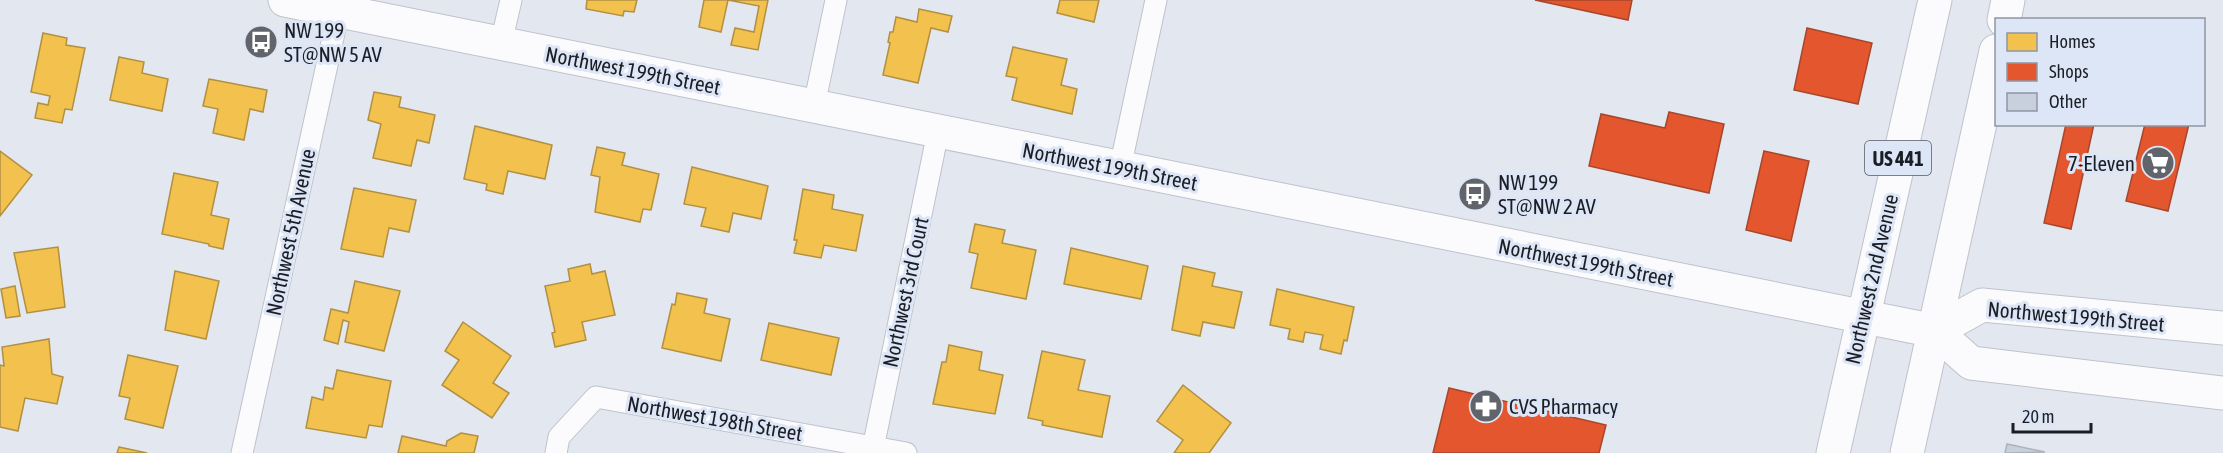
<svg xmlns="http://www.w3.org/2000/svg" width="2223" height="453" viewBox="0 0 2223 453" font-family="'Asap Condensed',sans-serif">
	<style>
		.homes { fill: #f2c14e; stroke: #b29041; stroke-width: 1.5 }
		.shops { fill: #e4572e; stroke: #a8462b; stroke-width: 1.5 }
		.building { fill: #c9d0dd; stroke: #aeb2b8; stroke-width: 1.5 }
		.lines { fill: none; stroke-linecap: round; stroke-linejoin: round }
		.street-casing { stroke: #bfc2ca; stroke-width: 23 }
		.primary-casing { stroke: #bfc2ca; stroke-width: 35 }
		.street { stroke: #fbfbfd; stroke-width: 21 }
		.primary { stroke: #fbfbfd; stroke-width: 33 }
		.labels { text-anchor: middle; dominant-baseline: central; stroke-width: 6; stroke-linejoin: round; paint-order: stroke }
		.shield { fill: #dde6f6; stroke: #555a63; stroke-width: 1.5 }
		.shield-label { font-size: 20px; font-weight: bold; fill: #1b1e24 }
		.poi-label { font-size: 21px; fill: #1b1e24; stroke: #dde6f6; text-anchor: start }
		.street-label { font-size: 21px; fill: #1b1e24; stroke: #dde6f6 }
	</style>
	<rect width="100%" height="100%" fill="#e3e7f0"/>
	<!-- homes -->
	<g class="homes">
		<path d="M587 0H637L634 12 624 11 623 16 586 9Z"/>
		<path d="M704 0H768L758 50 731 45 735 28 754 32 759 6 728 0 721 32 699 27Z"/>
		<path d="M1060 0H1099L1094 22 1057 13Z"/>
		<path d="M919 9 952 16 948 32 931 28 918 83 883 75 890 43 888 42 890 32H893L896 17 917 22Z"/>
		<path d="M43 33 67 38 66 45 85 48 72 110 65 109 62 123 35 118 38 103 48 105 50 96 31 92Z"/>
		<path d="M1013 47 1067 59 1061 85 1077 89 1072 114 1012 100 1017 78 1006 76Z"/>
		<path d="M119 57 144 62 142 73 168 79 162 111 110 100Z"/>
		<path d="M209 79 267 90 263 112 250 109 244 140 213 133 218 109 203 106Z"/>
		<path d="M374 92 401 97 399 107 435 115 429 143 417 140 411 166 373 158 381 124 368 120Z"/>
		<path d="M475 126 552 145 545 179 508 171 503 194 486 190 487 184 464 179Z"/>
		<path d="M597 147 625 153 622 165 659 174 651 210 643 209 640 222 595 212 600 177 591 175Z"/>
		<path d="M0 151 32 175 0 216Z"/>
		<path d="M692 167 768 186 761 219 733 213 729 232 701 226 706 208 684 204Z"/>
		<path d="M174 173 218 182 211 215 229 219 223 249 209 246V244L162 234Z"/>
		<path d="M354 188 416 200 409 232 389 228 383 257 341 249Z"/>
		<path d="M803 189 834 195 832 209 863 215 856 251 824 245 821 258 794 253 797 240H794Z"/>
		<path d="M975 224 1005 230 1002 243 1036 250 1026 299 971 288 978 254 969 252Z"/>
		<path d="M58 247 65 307 27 313 14 253Z"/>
		<path d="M1071 248 1148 266 1141 299 1064 284Z"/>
		<path d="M590 264 592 274 605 271 615 315 582 322 586 340 555 347 552 333 555 332 545 286 570 281 568 269Z"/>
		<path d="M1183 266 1215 273 1212 286 1242 292 1234 328 1203 322 1200 336 1172 330Z"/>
		<path d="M175 271 219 281 206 339 165 330Z"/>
		<path d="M355 281 400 291 384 351 345 342 349 322 343 320 338 344 324 340 331 309 348 313Z"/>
		<path d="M15 286 20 316 6 318 1 289Z"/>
		<path d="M1277 289 1354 307 1347 341 1344 340 1341 354 1320 349 1323 335 1305 332 1303 342 1288 339 1290 329 1270 325Z"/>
		<path d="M677 293 707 299 704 313 730 319 721 361 662 348 672 304 675 305Z"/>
		<path d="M463 322 511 356 493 383 509 393 492 418 442 385 459 360 445 351Z"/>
		<path d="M769 323 839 338 831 375 761 360Z"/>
		<path d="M49 339 52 374 63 377 57 404 25 398 18 431 0 427V365L4 366 2 347Z"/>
		<path d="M949 345 982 352 979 370 1003 375 995 414 933 404 942 362H946Z"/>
		<path d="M1042 351 1085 360 1078 390 1110 396 1102 437 1042 425 1043 421 1028 418Z"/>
		<path d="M128 355 178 366 163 428 125 419 130 398 119 396Z"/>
		<path d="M337 370 391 381 382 427 369 425 366 438 306 428 312 397 323 400 325 387 333 389Z"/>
		<path d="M1183 385 1231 423 1209 453H1174L1183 440 1157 421Z"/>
		<path d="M461 433 478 436 474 453H398L402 436 446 446 447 441Z"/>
		<path d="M119 447 147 453H117Z"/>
	</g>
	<!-- shops -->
	<g class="shops">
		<path d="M1535 0H1632L1628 20Z"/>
		<path d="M1807 28 1872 43 1858 104 1794 90Z"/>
		<path d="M1669 112 1724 124 1709 193 1589 166 1601 114 1665 128Z"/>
		<path d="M2066 124H2094L2071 229 2044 223Z"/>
		<path d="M2145 124H2189L2168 211 2126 201Z"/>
		<path d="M1764 151 1809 161 1791 241 1746 230Z"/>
		<path d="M1449 388 1606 425 1599 453H1433Z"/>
	</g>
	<!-- building -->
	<path class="building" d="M2007 444 2045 452 2005 453Z"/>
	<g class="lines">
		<!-- street casing -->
		<g class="street-casing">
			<g id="street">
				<path d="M501 43 511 0"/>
				<path d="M814 106 836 0"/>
				<path d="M1120 168 1156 0"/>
				<path d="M242 453 339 10"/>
				<path d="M556 453 559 437 596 397 906 453"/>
				<path d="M872 453 938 132"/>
			</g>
		</g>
		<!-- primary casing -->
		<g class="primary-casing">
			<g id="primary">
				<path d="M285 0 1935 331 1971 363 2223 393"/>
				<path d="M2004 20 2008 0"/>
				<path d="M1935 331 1982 305 2223 328"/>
				<path d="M1833 453 1935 0"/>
				<path d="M1907 453 1996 51"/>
			</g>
		</g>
		<!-- street -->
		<use href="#street" class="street"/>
		<!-- primary -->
		<use href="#primary" class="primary"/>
	</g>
	<!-- icons -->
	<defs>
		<g id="bus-disc" transform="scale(1.725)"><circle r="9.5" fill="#61646b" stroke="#dde6f6"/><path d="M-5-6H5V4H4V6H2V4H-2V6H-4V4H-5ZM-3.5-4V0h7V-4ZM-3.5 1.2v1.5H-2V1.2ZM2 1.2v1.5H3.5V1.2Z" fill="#fff"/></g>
		<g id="supermarket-disc" transform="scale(1.725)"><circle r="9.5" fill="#61646b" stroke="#dde6f6"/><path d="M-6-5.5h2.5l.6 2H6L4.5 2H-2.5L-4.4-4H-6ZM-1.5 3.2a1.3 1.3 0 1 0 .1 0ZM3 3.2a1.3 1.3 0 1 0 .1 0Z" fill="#fff"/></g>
		<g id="pharmacy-disc" transform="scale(1.725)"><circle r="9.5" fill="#61646b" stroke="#dde6f6"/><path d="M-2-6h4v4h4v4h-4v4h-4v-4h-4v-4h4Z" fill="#fff"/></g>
	</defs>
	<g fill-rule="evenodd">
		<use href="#bus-disc" x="261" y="42"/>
		<use href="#supermarket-disc" x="2158" y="163"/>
		<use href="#bus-disc" x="1475" y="194"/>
		<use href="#pharmacy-disc" x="1486" y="406"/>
	</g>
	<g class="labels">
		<!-- shield labels -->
		<rect class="shield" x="1865" y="141" width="66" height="34" rx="4.5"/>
		<g class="shield-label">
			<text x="1898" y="158">US 441</text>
		</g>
		<!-- poi labels -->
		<g class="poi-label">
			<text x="284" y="30">NW 199<tspan x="284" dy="24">ST@NW 5 AV</tspan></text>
			<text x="2135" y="163" text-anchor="end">7-Eleven</text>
			<text x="1498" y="182">NW 199<tspan x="1498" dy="24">ST@NW 2 AV</tspan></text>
			<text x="1509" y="406">CVS Pharmacy</text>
		</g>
		<!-- street labels -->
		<g class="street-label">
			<text transform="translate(633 70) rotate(11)">Northwest 199th Street</text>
			<text transform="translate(1110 166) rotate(11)">Northwest 199th Street</text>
			<text transform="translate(290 232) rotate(-78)">Northwest 5th Avenue</text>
			<text transform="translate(1586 262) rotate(11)">Northwest 199th Street</text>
			<text transform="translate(1871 279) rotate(-77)">Northwest 2nd Avenue</text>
			<text transform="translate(905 292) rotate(-78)">Northwest 3rd Court</text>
			<text transform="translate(2076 316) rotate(5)">Northwest 199th Street</text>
			<text transform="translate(715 418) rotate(10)">Northwest 198th Street</text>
		</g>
	</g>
	<!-- legend -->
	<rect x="1995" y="18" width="210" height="108" fill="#dde6f6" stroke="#8f96a2" stroke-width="1.5"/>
	<rect x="2007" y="33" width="30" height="18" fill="#f2c14e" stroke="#8f96a2" stroke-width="1.5"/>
	<text x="2049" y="48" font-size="18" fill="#1b1e24">Homes</text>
	<rect x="2007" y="63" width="30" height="18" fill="#e4572e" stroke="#8f96a2" stroke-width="1.5"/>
	<text x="2049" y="78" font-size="18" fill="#1b1e24">Shops</text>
	<rect x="2007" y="93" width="30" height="18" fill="#c9d0dd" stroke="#8f96a2" stroke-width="1.5"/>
	<text x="2049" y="108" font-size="18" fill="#1b1e24">Other</text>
	<!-- scale -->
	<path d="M2013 423v9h78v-9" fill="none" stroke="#1b1e24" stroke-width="3"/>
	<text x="2022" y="423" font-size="18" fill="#1b1e24" stroke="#dde6f6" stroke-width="4.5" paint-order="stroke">20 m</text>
</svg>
